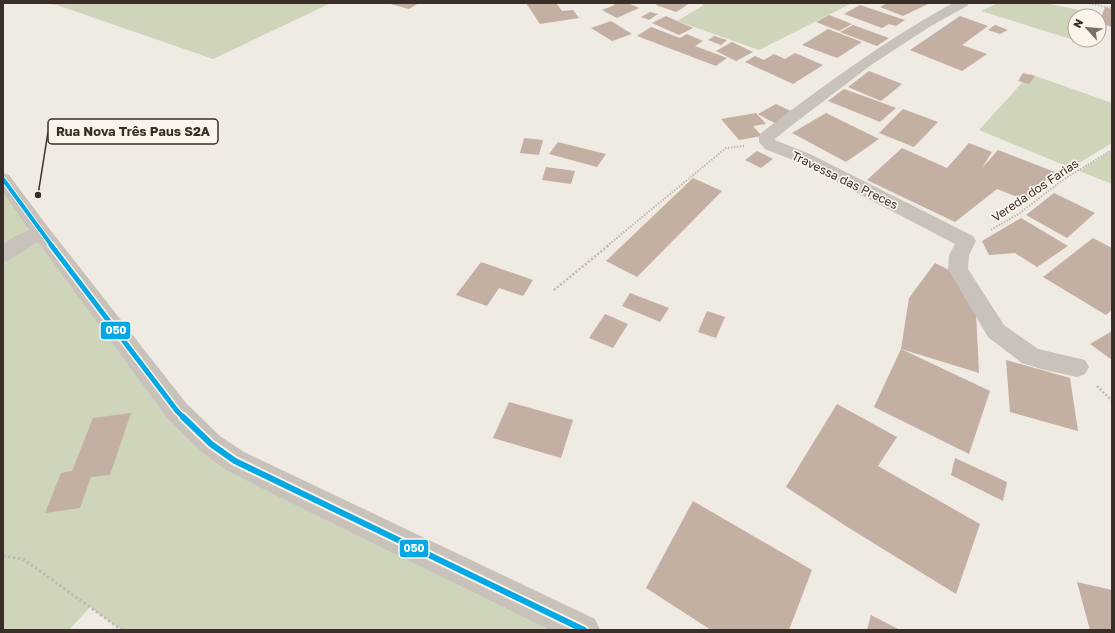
<svg xmlns="http://www.w3.org/2000/svg" width="1115" height="633" viewBox="0 0 1115 633" font-family="'Golos Text',sans-serif">
	<style>
		.green { fill: #cfd5bb }
		.building { fill: #c4afa3 }
		.lines { fill: none; stroke-linecap: round; stroke-linejoin: round }
		.path-far3 { stroke: #c1bab3; stroke-width: 1.5; stroke-dasharray: 1.5 1.5; stroke-linecap: butt }
		.path-far2 { stroke: #c1bab3; stroke-width: 2; stroke-dasharray: 1.5 1.5; stroke-linecap: butt }
		.path-far1 { stroke: #c1bab3; stroke-width: 2.5; stroke-dasharray: 2 2; stroke-linecap: butt }
		.path { stroke: #c1bab3; stroke-width: 3; stroke-dasharray: 2.5 2.5; stroke-linecap: butt }
		.minor { fill: #c8c2bb; fill-rule: evenodd }
		.bus-1-far2-casing { stroke: #fbf4ea; stroke-width: 6 }
		.bus-1-far1-casing { stroke: #fbf4ea; stroke-width: 8 }
		.bus-1-casing { stroke: #fbf4ea; stroke-width: 10 }
		.bus-1-far2 { stroke: #03a8e5; stroke-width: 4 }
		.bus-1-far1 { stroke: #03a8e5; stroke-width: 5 }
		.bus-1 { stroke: #03a8e5; stroke-width: 6 }
		.labels { text-anchor: middle; dominant-baseline: central; stroke-width: 3.5; stroke-linejoin: round; paint-order: stroke }
		.street-label { font-size: 12px; fill: #3a2f28; stroke: #fbf4ea }
		.leader { fill: none; stroke: #3a2f28; stroke-width: 1.5 }
		.callout-dot { fill: #3a2f28; stroke: #fbf4ea; stroke-width: 1.5 }
		.callout { fill: #fbf4ea; stroke: #3a2f28; stroke-width: 1.5 }
		.callout-label { font-size: 13px; text-anchor: middle; font-weight: bold; fill: #3a2f28 }
		.line-badge { stroke: #fbf4ea; stroke-width: 1.5 }
		.badge-label { font-size: 11px; text-anchor: middle; font-weight: bold; fill: #fff }
	</style>
	<rect width="100%" height="100%" fill="#efeae2"/>
	<!-- green -->
	<g class="green">
		<path d="M43 3H331L213 59 57 5Z"/>
		<path d="M699 3H723L728 4 730 3H852L759 50 677 21 704 5Z"/>
		<path d="M998 3H1045L1099 14 1098 16H1075V40H1079L1077 41 981 11Z"/>
		<path d="M1030 74 1112 103V143L1071 168 979 130Z"/>
		<path d="M1112 150V184L1079 171Z"/>
		<path d="M3 179 211 444 553 630H122L90 607 69 630H3Z"/>
	</g>
	<!-- building -->
	<g class="building">
		<path d="M387 3H419L409 9Z"/>
		<path d="M526 3H556L562 11 573 10 579 18 540 24Z"/>
		<path d="M610 3H628L639 8 617 18 602 10 615 5Z"/>
		<path d="M659 3H690L676 12 656 5Z"/>
		<path d="M887 3H926L928 4 903 16 880 7Z"/>
		<path d="M860 5 905 20 896 26 889 24 882 28 844 14Z"/>
		<path d="M1105 7 1112 9V27L1099 23Z"/>
		<path d="M650 12 658 14 649 20 641 17Z"/>
		<path d="M829 15 852 24 839 31 816 22Z"/>
		<path d="M666 16 693 28 679 35 652 23Z"/>
		<path d="M960 16 988 26 962 45 987 54 962 71 910 50Z"/>
		<path d="M611 21 632 34 612 41 591 28Z"/>
		<path d="M853 25 889 38 877 46 840 32Z"/>
		<path d="M995 25 1008 30 1000 34 988 30Z"/>
		<path d="M651 27 680 38 687 34 703 41 695 46 727 58 716 66 637 36Z"/>
		<path d="M828 29 862 42 837 58 802 45Z"/>
		<path d="M714 36 727 40 721 45 708 40Z"/>
		<path d="M732 42 753 52 736 61 716 51Z"/>
		<path d="M795 53 823 65 793 84 745 62 755 56 764 60 774 54 785 59Z"/>
		<path d="M869 71 902 84 881 101 848 87Z"/>
		<path d="M1023 73 1035 76 1029 84 1018 81Z"/>
		<path d="M844 89 872 99 896 108 880 122 828 101Z"/>
		<path d="M776 104 795 113 778 125 758 114Z"/>
		<path d="M903 109 938 122 914 147 879 133Z"/>
		<path d="M756 113 766 124 753 126 762 136 739 140 721 119Z"/>
		<path d="M826 113 879 139 846 162 792 133Z"/>
		<path d="M524 138 543 140 539 155 520 153Z"/>
		<path d="M558 142 606 154 597 167 549 154Z"/>
		<path d="M969 143 992 152 982 168 998 150 1055 172 1035 190 1028 201 997 189 955 222 867 180 902 148 947 168Z"/>
		<path d="M757 151 773 159 761 168 745 160Z"/>
		<path d="M546 167 575 171 571 184 542 180Z"/>
		<path d="M693 178 722 191 637 277 606 261Z"/>
		<path d="M1054 193 1095 213 1067 238 1026 215Z"/>
		<path d="M1021 218 1068 246 1037 267 1015 253 989 255 982 241Z"/>
		<path d="M1093 238 1112 248V310L1106 315 1043 277Z"/>
		<path d="M481 262 533 280 523 296 499 288 487 306 456 295Z"/>
		<path d="M935 263 949 270 976 313 979 373 901 349 909 298Z"/>
		<path d="M630 293 669 308 660 322 622 306Z"/>
		<path d="M707 311 725 317 716 338 698 332Z"/>
		<path d="M605 314 628 324 613 348 589 338Z"/>
		<path d="M1112 331V360L1090 344Z"/>
		<path d="M901 349 990 391 969 454 874 407Z"/>
		<path d="M1006 360 1070 378 1078 431 1010 412Z"/>
		<path d="M509 402 573 420 561 458 493 438Z"/>
		<path d="M837 404 897 437 878 466 980 524 956 594 849 528 786 487Z"/>
		<path d="M131 413 110 475 91 477 80 508 45 513 61 473 72 471 93 418Z"/>
		<path d="M955 458 1007 482 1003 501 951 475Z"/>
		<path d="M693 501 812 570 789 630H711L646 588Z"/>
		<path d="M1077 582 1112 590V630H1090Z"/>
		<path d="M871 615 900 630H867Z"/>
	</g>
	<g class="lines">
		<!-- path-far3 -->
		<path class="path-far3" d="M1086 3 1112 8"/>
		<!-- path-far2 -->
		<g class="path-far2">
			<path d="M991 230 1020 213 1064 179 1112 150"/>
			<path d="M607 246 726 148 744 146"/>
		</g>
		<!-- path-far1 -->
		<g class="path-far1">
			<path d="M554 290 609 245"/>
			<path d="M1097 386 1112 401"/>
		</g>
		<!-- path -->
		<path class="path" d="M3 556 23 559 122 630"/>
		<!-- minor -->
		<g class="minor">
			<path d="M953 3H969L967 6 931 26 871 65 787 129 775 139V140L810 154 973 236 976 241 969 255 968 269 1004 325 1038 349 1085 360 1089 367 1085 374 1077 377 1041 369 1022 363 988 337 948 269 949 255 955 244 798 162 765 149 759 142V137L761 133C823 86 885 40 953 3Z"/>
			<path d="M3 173 9 175 48 227 186 403 220 436 244 452 595 619 600 630H550L281 498 226 470 202 452 168 419 38 242C26 248 16 258 3 262V245L12 238 29 230 3 192Z"/>
		</g>
		<!-- bus-1-far2 casing -->
		<g class="bus-1-far2-casing">
			<path id="bus-1-far2" d="M3 179 52 246"/>
		</g>
		<!-- bus-1-far1 casing -->
		<g class="bus-1-far1-casing">
			<path id="bus-1-far1" d="M51 245 177 411 184 418"/>
		</g>
		<!-- bus-1 casing -->
		<g class="bus-1-casing">
			<path id="bus-1" d="M183 417 211 444 235 461 584 630"/>
		</g>
		<!-- bus-1-far2 -->
		<use href="#bus-1-far2" class="bus-1-far2"/>
		<!-- bus-1-far1 -->
		<use href="#bus-1-far1" class="bus-1-far1"/>
		<!-- bus-1 -->
		<use href="#bus-1" class="bus-1"/>
	</g>
	<g class="labels">
		<!-- street labels -->
		<g class="street-label">
			<text transform="translate(845 180) rotate(26)">Travessa das Preces</text>
			<text transform="translate(1035 190) rotate(-34)">Vereda dos Farias</text>
		</g>
	</g>
	<!-- callouts -->
	<path class="leader" d="M38 195L48 132"/>
	<circle class="callout-dot" cx="38" cy="195" r="4"/>
	<rect class="callout" x="48" y="119" width="170" height="25" rx="4"/>
	<g class="callout-label">
		<text x="133" y="136">Rua Nova Três Paus S2A</text>
	</g>
	<g class="line-badge">
		<rect x="100" y="321" width="31" height="19" rx="4" fill="#03a8e5"/>
		<rect x="399" y="539" width="30" height="19" rx="4" fill="#03a8e5"/>
	</g>
	<g class="badge-label">
		<text x="116" y="334">050</text>
		<text x="414" y="552">050</text>
	</g>
	<!-- border -->
	<rect width="1115" height="633" fill="none" stroke="#3a2f28" stroke-width="8"/>
	<!-- north arrow -->
	<g transform="translate(1087 28) rotate(297)"><circle r="19" fill="#fbf4ea" stroke="#aea59c"/>
	<path d="M0-3L7 15L0 10L-7 15Z" fill="#797069"/>
	<text y="-6" font-size="11" font-weight="bold" text-anchor="middle" fill="#3a2f28">N</text>
	</g>
</svg>
